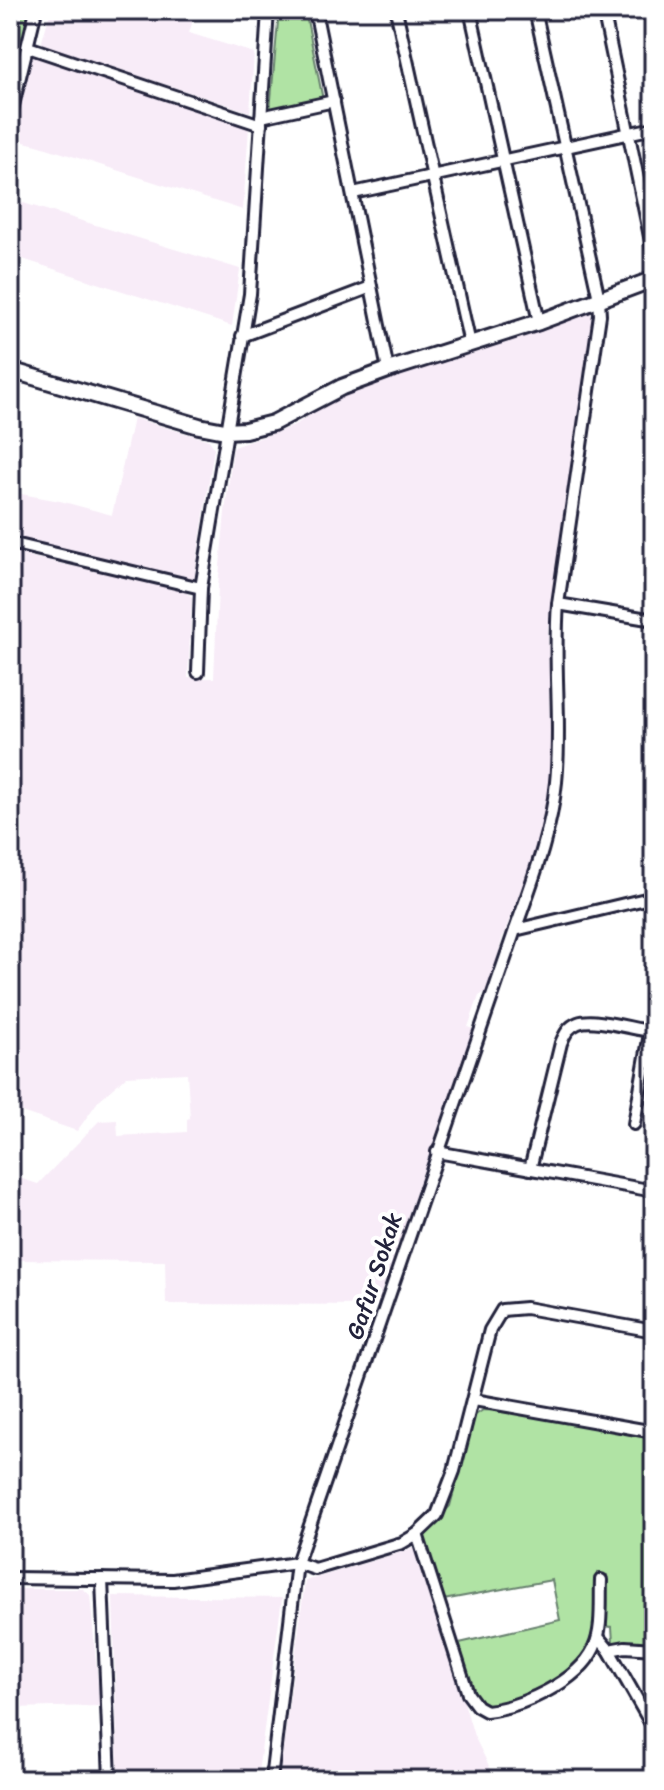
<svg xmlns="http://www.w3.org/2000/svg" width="664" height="1790" viewBox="0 0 664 1790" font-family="Sriracha,sans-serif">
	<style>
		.built { fill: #f8ecf8 }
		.green { fill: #b0e3a4; stroke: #698270; stroke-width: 2 }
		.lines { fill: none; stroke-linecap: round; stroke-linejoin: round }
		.street-casing { stroke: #22223b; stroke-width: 16 }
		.secondary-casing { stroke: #22223b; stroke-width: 20 }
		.street { stroke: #fff; stroke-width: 10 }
		.secondary { stroke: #fff; stroke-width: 14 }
		.labels { text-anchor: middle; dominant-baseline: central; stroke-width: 8; stroke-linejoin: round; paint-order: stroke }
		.street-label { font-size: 24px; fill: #22223b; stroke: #fff }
	</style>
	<rect width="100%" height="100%" fill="#fff"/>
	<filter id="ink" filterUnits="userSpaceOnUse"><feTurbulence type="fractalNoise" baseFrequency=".0125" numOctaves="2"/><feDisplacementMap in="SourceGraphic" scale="16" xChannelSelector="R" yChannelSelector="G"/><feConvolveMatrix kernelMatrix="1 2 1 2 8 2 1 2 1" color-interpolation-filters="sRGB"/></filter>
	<g filter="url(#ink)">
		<!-- built -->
		<g class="built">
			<path d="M51 10H196L189 33 254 53 250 112 41 44Z"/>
			<path d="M30 55 249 127 243 210 37 145 11 139Z"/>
			<path d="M10 199 240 269 232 326 10 255Z"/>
			<path d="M590 311 592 318 548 628 551 778 542 835 502 939 492 980 488 990 479 996 468 1027 473 1029 377 1305 166 1304 165 1261 10 1260V1175L38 1184 99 1121 117 1120 118 1136 187 1132V1119L190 1118 187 1073 127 1076 99 1100 77 1131 10 1108V548L28 552 27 556 184 591 192 597 188 678H214L218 587 225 512 233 449 236 446 294 426 325 404 347 393Z"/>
			<path d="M133 418 209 440 214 448 194 580 10 536V492L60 501 112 515Z"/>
			<path d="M418 1547 474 1736 496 1780H279L305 1581Z"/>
			<path d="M10 1589H83L90 1595 100 1706 10 1708Z"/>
			<path d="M113 1596 282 1598 257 1780H118Z"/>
		</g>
		<!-- green -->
		<g class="green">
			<path d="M10 10H31L10 94Z"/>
			<path d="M279 10H305L323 100 270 111Z"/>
			<path d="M483 1410 505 1411 654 1439V1646L613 1642 612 1627 604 1626 607 1575 597 1573C595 1594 597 1621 591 1642 580 1683 526 1696 491 1709L474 1701 455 1644 560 1620 552 1580 443 1600 423 1535 450 1506 474 1416Z"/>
		</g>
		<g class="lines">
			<!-- street casing -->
			<g class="street-casing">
				<g id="street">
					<path d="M315 10 388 370"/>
					<path d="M396 10 470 344"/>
					<path d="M470 10 539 322"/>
					<path d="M535 10 599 299 600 315 558 604"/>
					<path d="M603 10 654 256"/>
					<path d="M28 47 261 125"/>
					<path d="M261 117 334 101"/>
					<path d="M10 118 36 10"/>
					<path d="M353 193 654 128"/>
					<path d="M242 336 371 287"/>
					<path d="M10 543 201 588"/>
					<path d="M198 672 201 588 250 294 268 10"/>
					<path d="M515 930C532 882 551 834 556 782 562 723 553 663 558 604L654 620"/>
					<path d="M634 1124 654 1011"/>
					<path d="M437 1152 654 1191"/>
					<path d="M530 1169 561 1043C565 1034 568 1027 578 1023 594 1017 632 1029 650 1031"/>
					<path d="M474 1400 654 1432"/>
					<path d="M417 1534 468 1694 477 1706 486 1711C522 1707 578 1682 594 1648 603 1629 600 1601 601 1580"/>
					<path d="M10 1578 173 1580 297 1563 315 1569 402 1543 417 1534 437 1515 454 1471 490 1330 502 1310 526 1308 654 1331"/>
					<path d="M102 1579 110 1780"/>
					<path d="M598 1637 609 1650 654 1729"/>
					<path d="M609 1650 625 1647 654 1649"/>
					<path d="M271 1780 297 1563 515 930 654 897"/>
				</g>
			</g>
			<!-- secondary casing -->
			<g class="secondary-casing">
				<path id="secondary" d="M10 370 199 426 225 431 245 430 273 423 342 387 388 370 539 322 654 279"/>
			</g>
			<!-- street -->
			<use href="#street" class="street"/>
			<!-- secondary -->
			<use href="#secondary" class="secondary"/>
		</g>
	</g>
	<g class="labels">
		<!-- street labels -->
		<g class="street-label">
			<text transform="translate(374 1276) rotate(-72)">Gafur Sokak</text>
		</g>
	</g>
	<!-- margin -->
	<rect width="664" height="1790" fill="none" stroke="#fff" stroke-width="40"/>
	<rect x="20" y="20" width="624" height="1750" fill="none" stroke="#22223b" stroke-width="3" filter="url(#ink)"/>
</svg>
